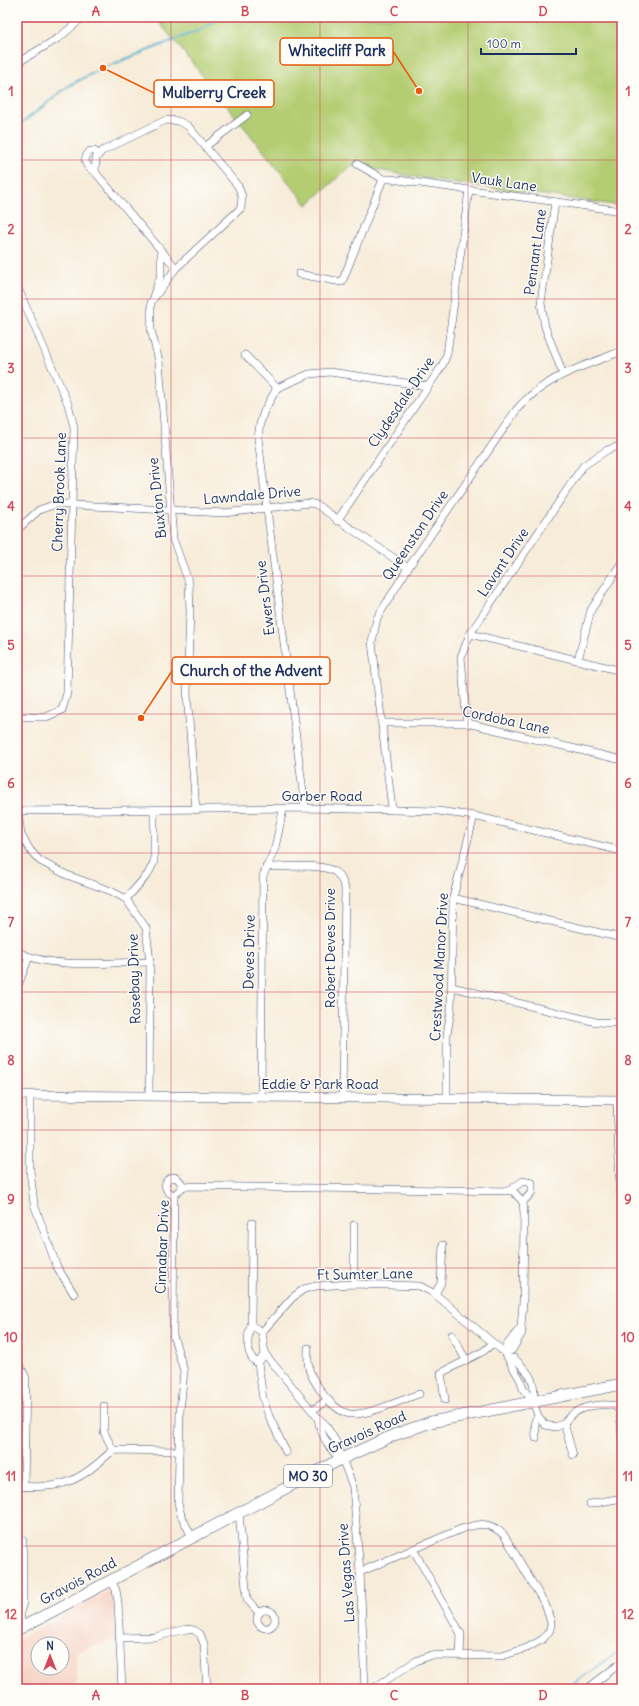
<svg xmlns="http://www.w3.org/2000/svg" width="639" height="1706" viewBox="0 0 639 1706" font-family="Delius,sans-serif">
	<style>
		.built { fill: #f6d2c3; fill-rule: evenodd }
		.green { fill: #b4cd72; stroke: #687e68 }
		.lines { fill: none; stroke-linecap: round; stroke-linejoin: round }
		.stream { stroke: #4eadcd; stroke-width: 2 }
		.street-casing { stroke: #3c4b70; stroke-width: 8 }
		.secondary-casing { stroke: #3c4b70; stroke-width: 10 }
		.primary-casing { stroke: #3c4b70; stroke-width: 12 }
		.street { stroke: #fff; stroke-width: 7 }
		.secondary { stroke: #fff; stroke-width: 9 }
		.primary { stroke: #fff; stroke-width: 11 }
		.grid { fill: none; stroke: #d1495b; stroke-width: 1; stroke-opacity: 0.55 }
		.labels { text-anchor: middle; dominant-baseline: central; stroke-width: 3; stroke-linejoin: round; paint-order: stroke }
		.shield { fill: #fdfcf7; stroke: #5f6c8c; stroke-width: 1 }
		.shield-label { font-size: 13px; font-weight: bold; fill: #1b2f5e }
		.street-label { font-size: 14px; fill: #1b2f5e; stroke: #fdfcf7 }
		.leader { fill: none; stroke: #e8590c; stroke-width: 1.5 }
		.callout-dot { fill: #e8590c; stroke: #fdfcf7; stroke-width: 1.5 }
		.callout { fill: #fdfcf7; stroke: #e8590c; stroke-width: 1.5 }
		.callout-label { font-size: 15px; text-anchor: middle; font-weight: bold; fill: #1b2f5e }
		.neatline { fill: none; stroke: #d1495b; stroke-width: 1.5 }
		.grid-label { font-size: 13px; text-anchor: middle; font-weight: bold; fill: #d1495b }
	</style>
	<rect width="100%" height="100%" fill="#fdfcf7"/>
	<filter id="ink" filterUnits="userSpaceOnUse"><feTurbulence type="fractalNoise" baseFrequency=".025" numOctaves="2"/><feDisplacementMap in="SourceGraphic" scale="8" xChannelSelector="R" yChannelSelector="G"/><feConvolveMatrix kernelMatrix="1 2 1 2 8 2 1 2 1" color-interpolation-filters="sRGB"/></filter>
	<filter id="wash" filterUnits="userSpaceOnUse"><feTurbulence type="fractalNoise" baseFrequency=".012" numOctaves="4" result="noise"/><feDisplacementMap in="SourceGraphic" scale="16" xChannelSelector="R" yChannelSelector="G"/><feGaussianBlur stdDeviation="0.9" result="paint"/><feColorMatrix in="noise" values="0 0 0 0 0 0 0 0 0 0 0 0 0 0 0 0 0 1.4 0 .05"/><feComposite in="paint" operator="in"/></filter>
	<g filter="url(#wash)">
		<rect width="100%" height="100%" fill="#f7ecd9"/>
		<!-- built -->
		<path class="built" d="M106 1592H111L114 1596 116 1640 76 1652V1689H17V1640ZM38 1644H62V1668H38Z"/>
		<!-- green -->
		<path class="green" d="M155 17H622V206L415 177 352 165 307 205Z"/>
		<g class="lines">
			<!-- stream -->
			<g class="stream">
				<path d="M17 127 70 85 103 68 200 30 220 17"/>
				<path d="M566 1689 622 1649"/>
			</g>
		</g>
	</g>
	<g filter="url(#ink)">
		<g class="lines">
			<!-- street casing -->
			<g class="street-casing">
				<g id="street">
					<path d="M17 63 60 37 83 17"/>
					<path d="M206 146 247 115"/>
					<path d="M357 164 383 179"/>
					<path d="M95 172C86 167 81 160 90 151H94L99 154"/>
					<path d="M383 179H391L622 211"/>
					<path d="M555 202 541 303 545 327 563 374"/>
					<path d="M176 268 95 172 96 158 102 151 166 120 178 121 188 126 238 186 242 196 241 208 176 268 151 302V330L159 361 173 539 189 583 190 612 187 694 196 810"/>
					<path d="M299 274 342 282 383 179"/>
					<path d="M17 286 68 404 74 427 67 693 62 710 46 717H17"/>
					<path d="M154 294 161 275V251"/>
					<path d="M245 355 277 388"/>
					<path d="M337 521 442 366 447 354 469 190"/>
					<path d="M17 530 39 510 56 504 224 513 310 503 317 505 408 568"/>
					<path d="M470 634 622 671"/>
					<path d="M578 660 591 610 622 562"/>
					<path d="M382 723H467L622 760"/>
					<path d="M467 723 461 657 470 634 583 466 607 450 622 445"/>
					<path d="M305 808 258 438 260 424 264 411 277 388 309 374 330 372 427 386"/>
					<path d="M392 809 372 642 377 618 408 568 517 409C546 376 582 367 622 351"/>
					<path d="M17 811 305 808 438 811 474 816 622 851"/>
					<path d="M18 811 21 835 30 850 40 861 67 875 111 891 126 899 146 928 150 962 149 1096"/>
					<path d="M266 867C282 867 323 863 335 872 341 876 343 882 345 888L342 1098"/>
					<path d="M453 898 622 938"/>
					<path d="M126 899 148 874 154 862V811"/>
					<path d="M17 951C48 970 113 962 150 962"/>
					<path d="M452 987 596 1022 622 1023"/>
					<path d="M17 988 29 957"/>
					<path d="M30 1095V1171L34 1204 57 1267 74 1294"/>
					<path d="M261 1097 263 876 275 848 283 810"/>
					<path d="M447 1098V1034L451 1010 453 898 474 816"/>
					<path d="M617 1100 620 1191 622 1198"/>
					<path d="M510 1190 523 1181 532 1183V1192L523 1202"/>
					<path d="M174 1195C166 1192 162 1185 169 1178L176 1177 184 1186"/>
					<path d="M252 1223 251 1325 262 1332 265 1354 258 1363 263 1399 269 1416 286 1452"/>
					<path d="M354 1225V1284"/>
					<path d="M435 1294 441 1283 443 1245"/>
					<path d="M251 1325C247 1336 245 1357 258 1363"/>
					<path d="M262 1332 292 1298 304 1289 316 1286 354 1284 420 1286 435 1294 505 1353 521 1381 523 1389 533 1401 538 1416 545 1425 556 1427 564 1423 573 1455"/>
					<path d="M452 1335 466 1360"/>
					<path d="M308 1348C307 1369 309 1374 321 1391 326 1399 336 1409 346 1413 361 1419 403 1399 419 1394"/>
					<path d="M505 1353 507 1345 521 1327"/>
					<path d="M265 1354 318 1418 325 1424 335 1440 353 1487 360 1572 365 1689"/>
					<path d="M509 1358H514C528 1372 537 1380 533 1401"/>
					<path d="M19 1364 26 1378 24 1487"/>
					<path d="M445 1400 441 1373 484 1351 493 1343"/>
					<path d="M104 1406V1432L113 1450"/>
					<path d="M313 1410 327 1400"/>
					<path d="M318 1418C320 1433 329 1450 341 1459"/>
					<path d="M564 1423C575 1407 597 1402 616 1406L620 1412 622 1439"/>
					<path d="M536 1438 535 1421 538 1416"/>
					<path d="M17 1486C64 1490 79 1481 113 1450L179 1451"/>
					<path d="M590 1504 622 1498"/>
					<path d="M239 1513 247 1599 259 1613"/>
					<path d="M17 1536 23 1541V1603L20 1612 22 1627"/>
					<path d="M192 1537 181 1515 178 1503 180 1411 184 1371 173 1335 174 1195 184 1186 513 1191 523 1202 524 1214 523 1302 521 1327 522 1333 512 1350 505 1353"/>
					<path d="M413 1549 461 1634 460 1655"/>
					<path d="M360 1572 461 1529C480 1523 489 1521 504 1535L546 1606 551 1623 550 1630 543 1639 527 1648 502 1656 431 1655 416 1661 372 1689"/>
					<path d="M111 1580 116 1590 118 1602 122 1689"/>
					<circle cx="266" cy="1619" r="9"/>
					<path d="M119 1638 155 1637 186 1629 194 1630 200 1634 204 1644 207 1689"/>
					<path d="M587 1689 622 1662"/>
				</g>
			</g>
			<!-- secondary casing -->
			<g class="secondary-casing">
				<path id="secondary" d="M17 1095 622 1100"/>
			</g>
			<!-- primary casing -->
			<g class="primary-casing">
				<path id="primary" d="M17 1630 341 1459 394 1435 431 1422 622 1384"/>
			</g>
			<!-- street -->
			<use href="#street" class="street"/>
			<!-- secondary -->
			<use href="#secondary" class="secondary"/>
			<!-- primary -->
			<use href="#primary" class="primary"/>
		</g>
	</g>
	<!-- grid -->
	<path class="grid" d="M171 17V1689M320 17V1689M468 17V1689M17 160H622M17 299H622M17 438H622M17 576H622M17 714H622M17 853H622M17 992H622M17 1130H622M17 1268H622M17 1407H622M17 1546H622"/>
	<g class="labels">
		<!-- shield labels -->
		<rect class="shield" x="284" y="1465" width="48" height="22" rx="3"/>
		<g class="shield-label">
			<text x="308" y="1476">MO 30</text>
		</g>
		<!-- street labels -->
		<g class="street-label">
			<text transform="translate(504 182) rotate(8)">Vauk Lane</text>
			<text transform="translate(535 252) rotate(-82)">Pennant Lane</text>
			<text transform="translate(401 402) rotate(-56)">Clydesdale Drive</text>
			<text transform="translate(59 492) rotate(-88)">Cherry Brook Lane</text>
			<text transform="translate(252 495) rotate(-5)">Lawndale Drive</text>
			<text transform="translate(157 498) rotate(-96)">Buxton Drive</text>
			<text transform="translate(415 535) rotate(-56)">Queenston Drive</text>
			<text transform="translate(503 562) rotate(-56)">Lavant Drive</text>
			<text transform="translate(265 598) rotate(-97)">Ewers Drive</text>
			<text transform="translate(506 720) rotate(12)">Cordoba Lane</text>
			<text x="322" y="796">Garber Road</text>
			<text transform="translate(330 948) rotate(-90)">Robert Deves Drive</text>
			<text transform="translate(249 952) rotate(-89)">Deves Drive</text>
			<text transform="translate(439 967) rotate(-87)">Crestwood Manor Drive</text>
			<text transform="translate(134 979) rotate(-92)">Rosebay Drive</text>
			<text x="320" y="1084">Eddie &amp; Park Road</text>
			<text transform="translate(162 1247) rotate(-88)">Cinnabar Drive</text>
			<text transform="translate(365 1274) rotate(-1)">Ft Sumter Lane</text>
			<text transform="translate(367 1432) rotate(-24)">Gravois Road</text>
			<text transform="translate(346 1573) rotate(-94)">Las Vegas Drive</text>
			<text transform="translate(78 1581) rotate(-28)">Gravois Road</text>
		</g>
	</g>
	<!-- callouts -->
	<path class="leader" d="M419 91L393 51M103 68L154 93M141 718L172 671"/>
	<g class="callout-dot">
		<circle cx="419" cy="91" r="4"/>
		<circle cx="103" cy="68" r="4"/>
		<circle cx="141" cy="718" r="4"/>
	</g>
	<g class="callout">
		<rect x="280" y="38" width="113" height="27" rx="4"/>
		<rect x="154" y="80" width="120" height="27" rx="4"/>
		<rect x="172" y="657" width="158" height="27" rx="4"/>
	</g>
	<g class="callout-label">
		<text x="337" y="56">Whitecliff Park</text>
		<text x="214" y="98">Mulberry Creek</text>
		<text x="251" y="676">Church of the Advent</text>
	</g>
	<!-- margin -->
	<rect width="639" height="1706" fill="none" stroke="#fdfcf7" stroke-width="44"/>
	<!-- north arrow -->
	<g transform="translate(50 1656)"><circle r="19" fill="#fdfcf7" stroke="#a3aaba"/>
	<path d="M0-3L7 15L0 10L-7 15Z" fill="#d1495b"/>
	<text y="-6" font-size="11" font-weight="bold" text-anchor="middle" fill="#1b2f5e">N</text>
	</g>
	<!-- scale -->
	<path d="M481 48v6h95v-6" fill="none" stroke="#1b2f5e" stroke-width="2"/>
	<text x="487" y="48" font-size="12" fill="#1b2f5e" stroke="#fdfcf7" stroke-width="3" paint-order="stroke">100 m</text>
	<rect x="22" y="22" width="595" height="1662" class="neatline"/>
	<g class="grid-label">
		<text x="96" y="16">A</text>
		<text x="245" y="16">B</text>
		<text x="394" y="16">C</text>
		<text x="543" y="16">D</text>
		<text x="11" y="96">1</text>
		<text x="628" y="96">1</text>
		<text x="11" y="234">2</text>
		<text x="628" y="234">2</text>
		<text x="11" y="373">3</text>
		<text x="628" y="373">3</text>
		<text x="11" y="511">4</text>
		<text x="628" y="511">4</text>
		<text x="11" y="650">5</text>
		<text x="628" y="650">5</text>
		<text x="11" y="788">6</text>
		<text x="628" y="788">6</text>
		<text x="11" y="927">7</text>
		<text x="628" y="927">7</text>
		<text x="11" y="1065">8</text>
		<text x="628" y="1065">8</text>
		<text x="11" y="1204">9</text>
		<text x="628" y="1204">9</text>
		<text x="11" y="1342">10</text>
		<text x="628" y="1342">10</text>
		<text x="11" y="1481">11</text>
		<text x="628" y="1481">11</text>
		<text x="11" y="1619">12</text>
		<text x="628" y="1619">12</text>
		<text x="96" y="1700">A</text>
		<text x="245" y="1700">B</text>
		<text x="394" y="1700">C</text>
		<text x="543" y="1700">D</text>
	</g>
</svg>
